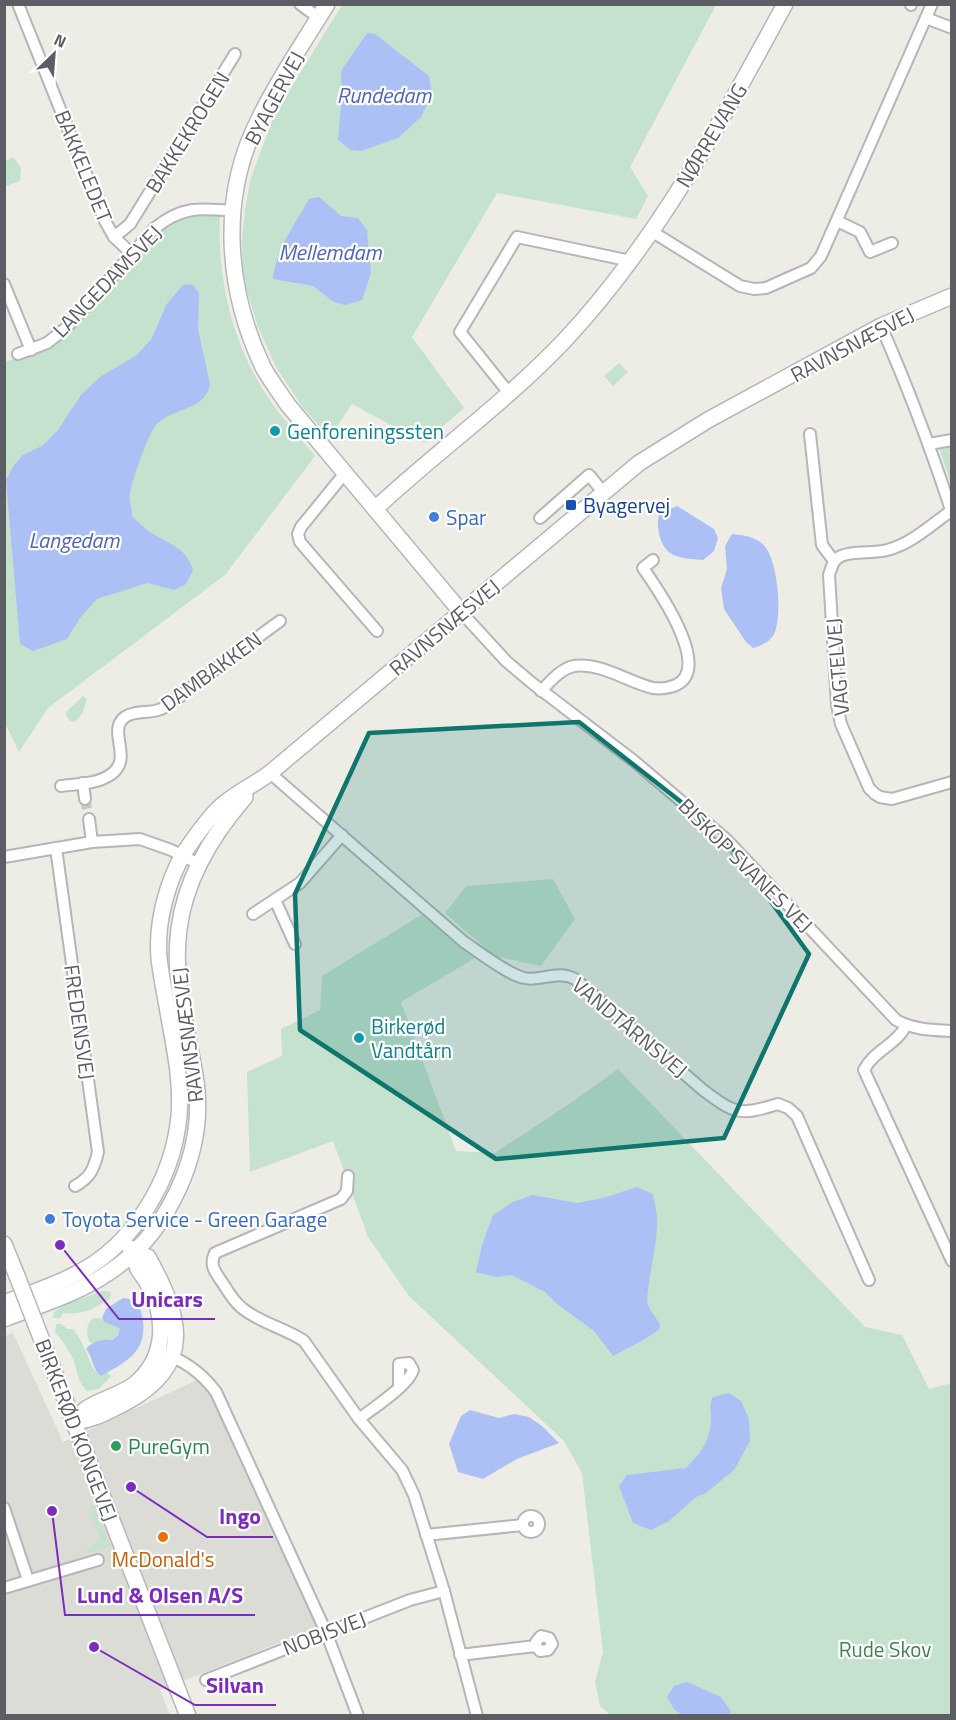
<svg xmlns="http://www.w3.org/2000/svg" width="956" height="1720" viewBox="0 0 956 1720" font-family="'Titillium Web',sans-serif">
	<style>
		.industrial { fill: #dcdcd7 }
		.green { fill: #c4e2cd }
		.water { fill: #acc0f6 }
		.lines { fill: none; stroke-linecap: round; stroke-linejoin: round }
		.street-tunnel { stroke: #c9c9c4; stroke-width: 10; stroke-dasharray: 10 5; stroke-linecap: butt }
		.street-casing { stroke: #b5b5ba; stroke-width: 14 }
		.secondary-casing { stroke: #b6b7bd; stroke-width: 18 }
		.street { stroke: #fff; stroke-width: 10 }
		.secondary { stroke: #fff; stroke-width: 15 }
		.secondary-bridge-casing { stroke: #b6b7bd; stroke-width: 18; stroke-linecap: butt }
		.secondary-bridge { stroke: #fff; stroke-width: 15 }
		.marked { fill: #0f766e; fill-opacity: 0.2; stroke: #0f766e; stroke-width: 4.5; stroke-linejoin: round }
		.culture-dot { fill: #0f9aa8; stroke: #fff; stroke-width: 2 }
		.transit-dot { fill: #1a4fb4; stroke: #fff; stroke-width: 2 }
		.shop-dot { fill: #3f7fe0; stroke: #fff; stroke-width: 2 }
		.leisure-dot { fill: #2e9e5b; stroke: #fff; stroke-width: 2 }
		.food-dot { fill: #e8710a; stroke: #fff; stroke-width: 2 }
		.labels { text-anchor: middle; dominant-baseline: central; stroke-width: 4.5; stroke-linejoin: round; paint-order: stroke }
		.street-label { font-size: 21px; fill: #5d5e63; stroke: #fff }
		.culture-label { font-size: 21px; fill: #0d838f; stroke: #fff; text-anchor: start }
		.transit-label { font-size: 21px; fill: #164399; stroke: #fff; text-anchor: start }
		.shop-label { font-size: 21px; fill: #366cbe; stroke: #fff; text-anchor: start }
		.leisure-label { font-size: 21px; fill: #27864d; stroke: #fff; text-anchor: start }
		.food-label { font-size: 21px; fill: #c56008; stroke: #fff }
		.park-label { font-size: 21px; fill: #3e8155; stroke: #fff }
		.water-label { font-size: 22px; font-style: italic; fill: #5165b7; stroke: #fff }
		.leader { fill: none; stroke: #7b2cbf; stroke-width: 2 }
		.callout-dot { fill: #7b2cbf; stroke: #fff; stroke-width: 2 }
		.callout-label { font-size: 22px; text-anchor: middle; font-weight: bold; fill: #7b2cbf; stroke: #fff; stroke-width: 4.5; stroke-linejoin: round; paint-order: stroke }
	</style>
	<rect width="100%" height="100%" fill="#edede5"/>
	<!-- industrial -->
	<path class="industrial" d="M13 1333 63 1442 197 1380 210 1394 219 1409 319 1627 160 1690 170 1715H5L4 1336Z"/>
	<!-- green -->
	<g class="green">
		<path d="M342 5H716L630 167 648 196 636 219 497 193 412 337 464 408 424 443 352 404 329 438 301 405 276 367 258 327 243 278 242 240 245 209 251 177 275 114Z"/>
		<path d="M13 157 21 168 20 181 6 186 5 161Z"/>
		<path d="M196 213 220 215C217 282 233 347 271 402 285 421 300 439 315 456L225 575 48 708 19 752 4 721V362L41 350 73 328 159 231 177 220Z"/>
		<path d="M619 363 628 372 613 386 604 376Z"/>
		<path d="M951 445V485L939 447Z"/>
		<path d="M83 696 87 699C84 708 83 716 74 722L69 720 66 714 67 711Z"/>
		<path d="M553 879 575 919 541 966 494 956 445 913 466 886Z"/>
		<path d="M426 912 477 957 401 1002 456 1151 495 1153 566 1106 618 1069 865 1327 902 1335 929 1389 951 1383V1715L611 1716 600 1706 595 1682 603 1652 582 1473 564 1441 409 1296 368 1237 333 1141 250 1172 247 1072 282 1056 281 1029 320 1010 322 976Z"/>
		<path d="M103 1291 111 1292 110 1299C92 1309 85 1315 63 1313L60 1318H53L54 1312 66 1304Z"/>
		<path d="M93 1318H99L121 1328C115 1343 105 1342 90 1343 86 1333 85 1326 93 1318Z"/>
		<path d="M56 1324H62L67 1329H73C84 1342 87 1357 95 1371H106L111 1376 99 1389 87 1391C78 1383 78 1373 74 1361 69 1351 63 1340 55 1333Z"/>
		<path d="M93 1505 111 1546 88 1553 86 1550 92 1548 100 1537 89 1511 86 1514Z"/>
	</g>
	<!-- water -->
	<g class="water">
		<path d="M367 33 375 34 429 76 432 94 421 117 398 138 361 151 351 150 338 140 342 95 341 71Z"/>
		<path d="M319 197 341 216 358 218 367 230 371 273 362 300 345 305 334 302 313 286 273 279C275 251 295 224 309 199Z"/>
		<path d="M190 284 194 286 199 293 198 329 210 384C206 411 173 407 157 424 149 431 132 481 130 493 129 500 132 509 132 516 137 521 142 526 147 530 164 542 189 548 193 571L186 584 174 590 147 583 97 599 80 618 67 639 33 651 20 644 6 480 14 465 23 455 42 446 58 430 81 395 100 377 137 355 152 338 166 305 183 285Z"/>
		<path d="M677 506 714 529 718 538 714 551 703 560C693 559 679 559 670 553 659 545 656 525 659 514Z"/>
		<path d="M732 534C744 535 758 537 766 548 778 565 782 613 775 632 771 641 762 646 753 648L746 642 724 609 721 588 727 569 725 546Z"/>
		<path d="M637 1187 653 1194C655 1205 658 1216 657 1226 656 1251 649 1275 647 1300 647 1311 662 1321 660 1328 658 1333 621 1352 613 1356L594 1331 557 1304 545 1292 512 1275 495 1277 476 1272 482 1245 493 1215 513 1202 533 1195 577 1203 603 1198Z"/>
		<path d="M123 1298 130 1299 140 1307C141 1312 142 1316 143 1321 147 1353 124 1363 101 1376 92 1369 93 1357 86 1349 91 1342 104 1338 112 1340L118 1335 120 1328 104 1322 102 1318 106 1309Z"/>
		<path d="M729 1393 741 1401 749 1419 750 1441 734 1470 706 1493 696 1497 669 1521 651 1530 633 1523 619 1486 627 1475 686 1468C701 1452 709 1443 711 1421 712 1412 708 1405 713 1397Z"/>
		<path d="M470 1410 499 1418 514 1414 529 1417 542 1426 559 1443 517 1459 483 1479 458 1472 449 1444 461 1416Z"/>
		<path d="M687 1682 721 1697 731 1711 729 1715H682L674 1709 667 1697 674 1686Z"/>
	</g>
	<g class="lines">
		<!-- street-tunnel -->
		<path class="street-tunnel" d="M85 799 89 819"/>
		<!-- street casing -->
		<g class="street-casing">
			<g id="street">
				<path d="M18 4 105 221 114 237 132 254"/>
				<path d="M300 4 319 18"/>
				<path d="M911 4V5"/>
				<path d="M926 18 952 28"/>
				<path d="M837 221 860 232 870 252 892 243"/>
				<path d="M651 231 740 286 754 289 766 288 811 268 821 256 932 4"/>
				<path d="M114 237 130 224 235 54"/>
				<path d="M4 284 31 350"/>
				<path d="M881 326C908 387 931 449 952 513"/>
				<path d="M18 354 47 343 66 328 155 228C182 206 200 208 233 211"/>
				<path d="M509 393 460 332 517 237 631 261"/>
				<path d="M810 434 822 545 834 561"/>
				<path d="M929 444 952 440"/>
				<path d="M345 473 301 527 298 534 300 542 377 631"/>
				<path d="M951 511C931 525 911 544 887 550 873 554 855 550 841 556 833 560 832 566 829 575L837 705 841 724 869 788 875 794 880 797 892 799 952 782"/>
				<path d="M540 518 589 475 603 492"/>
				<path d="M462 613 506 661 532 683 634 761 727 840 896 1020C914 1030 932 1030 952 1031"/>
				<path d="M541 691C550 682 560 669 574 666 600 662 628 682 653 688 661 689 669 688 676 685 713 668 657 588 643 568L653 560"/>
				<path d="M270 773 464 942C479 952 507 974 524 978 542 982 557 969 575 979L703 1090C735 1114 739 1116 778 1104L788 1108 797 1116 869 1280"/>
				<path d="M83 783 85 799"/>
				<path d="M61 786C76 784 97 784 110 775 135 759 106 731 125 717 135 710 150 714 161 709 173 704 184 692 195 685 223 663 251 642 280 621"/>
				<path d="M89 819 92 842"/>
				<path d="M56 848 98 1152C94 1169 90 1178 75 1186"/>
				<path d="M4 857 92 842 140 839 171 850 199 864"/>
				<path d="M275 900 295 944"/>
				<path d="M253 914 300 883 342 835"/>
				<path d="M906 1025C897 1045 874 1050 864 1070L952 1261"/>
				<path d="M348 1176 347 1191 341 1199 215 1253C209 1265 215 1272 222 1282 228 1291 233 1301 242 1308 260 1323 285 1328 304 1341L359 1419 402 1470 414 1495 444 1591 477 1716"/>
				<path d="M159 1352C183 1359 201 1372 216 1392L326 1632 358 1716"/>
				<path d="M359 1419C373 1408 409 1385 413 1370L409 1363 399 1364V1386"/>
				<path d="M4 1508 28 1580"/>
				<circle cx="531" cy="1524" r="8"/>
				<path d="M426 1535 523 1525"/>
				<path d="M4 1588 98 1560"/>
				<path d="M460 1655 536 1646 540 1651 548 1650 552 1644 549 1638 541 1636 536 1642V1646"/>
				<path d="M206 1680 410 1600 444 1591"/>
			</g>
		</g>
		<!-- secondary casing -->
		<g class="secondary-casing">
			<g id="secondary">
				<path d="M327 4C304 42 278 79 259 119 219 197 226 289 263 367 270 380 280 393 288 405L462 613"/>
				<path d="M375 509C436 452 506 402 564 341 656 243 721 122 785 4"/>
				<path d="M4 1244 17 1276"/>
				<path d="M4 1303C28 1294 54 1286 76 1274 134 1245 173 1179 179 1116 182 1081 174 1046 168 1012 165 994 161 976 159 958 156 923 167 882 184 853 194 838 205 822 218 809 232 795 254 785 270 773L639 463 708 420 881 326 952 296"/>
				<path d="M4 1319C39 1305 77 1294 108 1273 168 1234 206 1153 196 1081 188 1029 172 983 179 929 185 880 213 834 245 797"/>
				<path d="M36 1325 188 1716"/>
				<path d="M74 1422C94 1420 106 1412 125 1403 196 1365 181 1317 148 1257L134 1252"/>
				<path d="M74 1422C78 1418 82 1412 86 1409 101 1399 121 1395 135 1384 165 1359 167 1321 150 1288 147 1281 142 1275 138 1269 135 1262 135 1254 130 1248"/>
			</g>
		</g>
		<!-- street -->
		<use href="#street" class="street"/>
		<!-- secondary -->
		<use href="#secondary" class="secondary"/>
		<!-- secondary-bridge casing -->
		<g class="secondary-bridge-casing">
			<path id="secondary-bridge" d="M17 1276 36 1325"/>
		</g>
		<!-- secondary-bridge -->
		<use href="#secondary-bridge" class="secondary-bridge"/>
	</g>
	<!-- marked area -->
	<path class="marked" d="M579 722 722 834 809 954 724 1138 496 1159 300 1030 295 894 369 733Z"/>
	<!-- markers -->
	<g class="culture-dot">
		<circle cx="275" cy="431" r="6"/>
		<circle cx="359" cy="1038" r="6"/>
	</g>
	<rect class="transit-dot" x="565" y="499" width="12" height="12" rx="3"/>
	<g class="shop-dot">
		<circle cx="434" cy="517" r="6"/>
		<circle cx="50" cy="1219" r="6"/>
	</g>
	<circle class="leisure-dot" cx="116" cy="1446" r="6"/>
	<circle class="food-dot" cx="163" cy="1537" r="6"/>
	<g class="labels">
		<!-- street labels -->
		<g class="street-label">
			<text transform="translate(274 98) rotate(-62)">BYAGERVEJ</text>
			<text transform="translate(187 132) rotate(-58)">BAKKEKROGEN</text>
			<text transform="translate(711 135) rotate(-59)">NØRREVANG</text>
			<text transform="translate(84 166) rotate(68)">BAKKELEDET</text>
			<text transform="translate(107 281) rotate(-46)">LANGEDAMSVEJ</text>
			<text transform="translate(852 344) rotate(-28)">RAVNSNÆSVEJ</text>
			<text transform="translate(444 627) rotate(-40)">RAVNSNÆSVEJ</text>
			<text transform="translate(837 667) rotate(-95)">VAGTELVEJ</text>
			<text transform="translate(211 671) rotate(-36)">DAMBAKKEN</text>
			<text transform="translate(746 865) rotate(45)">BISKOP SVANES VEJ</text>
			<text transform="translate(80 1022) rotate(82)">FREDENSVEJ</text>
			<text transform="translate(630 1027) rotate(40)">VANDTÅRNSVEJ</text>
			<text transform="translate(187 1035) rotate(-97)">RAVNSNÆSVEJ</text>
			<text transform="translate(77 1430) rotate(69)">BIRKERØD KONGEVEJ</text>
			<text transform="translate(324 1633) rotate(-21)">NOBISVEJ</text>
		</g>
		<!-- culture labels -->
		<g class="culture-label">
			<text x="287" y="431">Genforeningssten</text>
			<text x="371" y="1026">Birkerød<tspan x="371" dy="24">Vandtårn</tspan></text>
		</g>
		<!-- transit labels -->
		<g class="transit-label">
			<text x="583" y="505">Byagervej</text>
		</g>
		<!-- shop labels -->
		<g class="shop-label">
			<text x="446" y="517">Spar</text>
			<text x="62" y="1219">Toyota Service - Green Garage</text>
		</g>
		<!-- leisure labels -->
		<g class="leisure-label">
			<text x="128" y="1446">PureGym</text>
		</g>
		<!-- food labels -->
		<g class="food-label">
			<text x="163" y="1559">McDonald's</text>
		</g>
		<!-- park labels -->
		<g class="park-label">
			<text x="885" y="1649">Rude Skov</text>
		</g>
		<!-- water labels -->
		<g class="water-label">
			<text x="384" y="95">Rundedam</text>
			<text x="330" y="252">Mellemdam</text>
			<text x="74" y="540">Langedam</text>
		</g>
	</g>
	<!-- callouts -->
	<path class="leader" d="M60 1245L119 1319H215M131 1487L207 1537H273M52 1511L65 1615H255M94 1647L195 1705H276"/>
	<g class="callout-dot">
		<circle cx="60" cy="1245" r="6"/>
		<circle cx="131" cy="1487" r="6"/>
		<circle cx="52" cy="1511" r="6"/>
		<circle cx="94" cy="1647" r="6"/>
	</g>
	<g class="callout-label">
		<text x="167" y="1307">Unicars</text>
		<text x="240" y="1524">Ingo</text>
		<text x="160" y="1603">Lund &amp; Olsen A/S</text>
		<text x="235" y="1693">Silvan</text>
	</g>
	<!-- border -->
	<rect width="956" height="1720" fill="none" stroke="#5d5e63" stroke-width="12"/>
	<!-- north arrow -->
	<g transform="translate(54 54) rotate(25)" stroke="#ffffff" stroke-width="4.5" paint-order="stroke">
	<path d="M0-4.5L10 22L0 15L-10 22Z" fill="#5d5e63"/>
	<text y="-9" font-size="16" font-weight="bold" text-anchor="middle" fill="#5d5e63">N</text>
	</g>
</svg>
